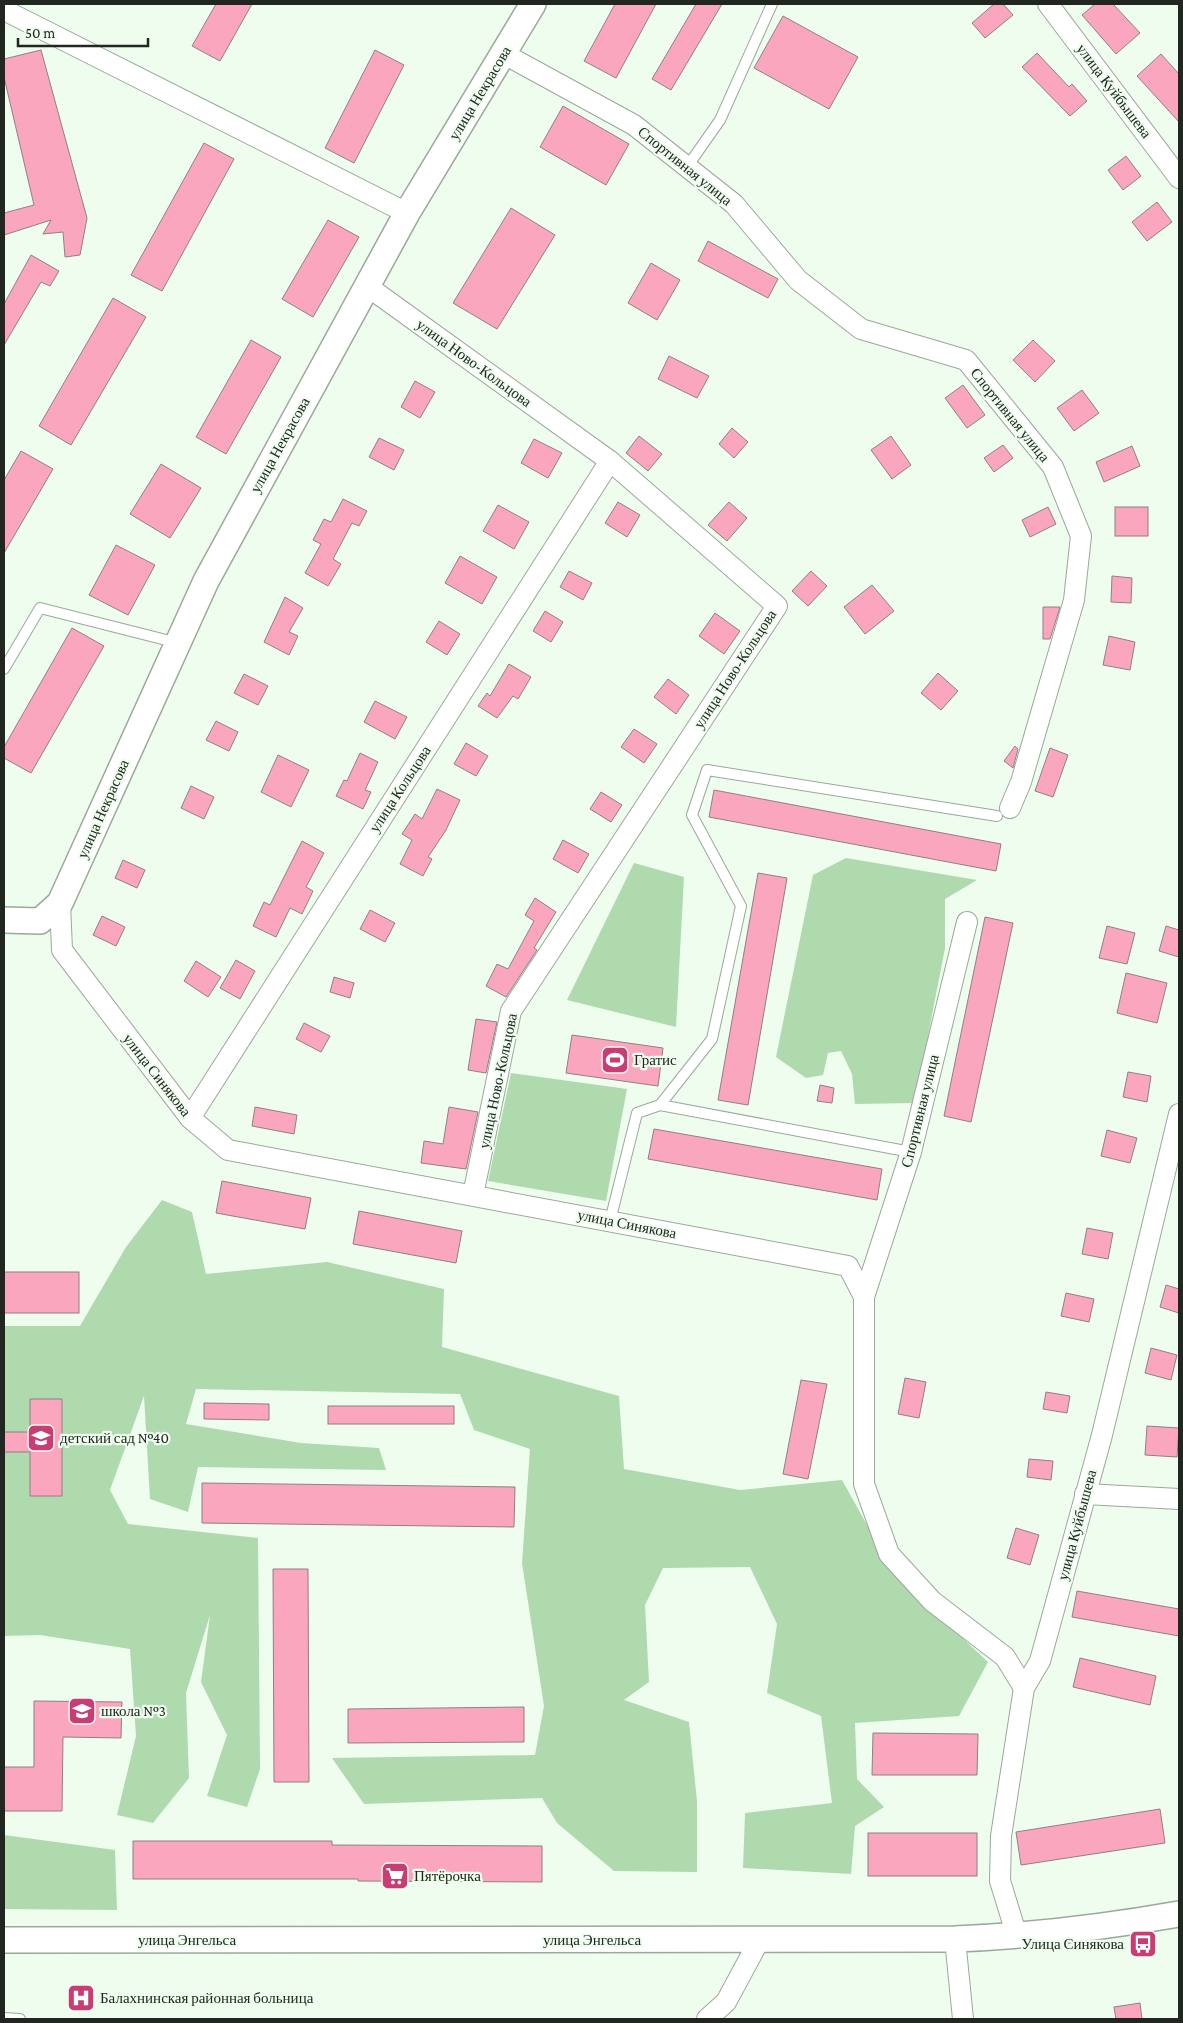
<svg xmlns="http://www.w3.org/2000/svg" width="1183" height="2023" viewBox="0 0 1183 2023" font-family="'Crimson Pro',serif">
	<style>
		.green { fill: #aedaae }
		.building { fill: #fba6bf; stroke: #917f83 }
		.lines { fill: none; stroke-linecap: round; stroke-linejoin: round }
		.service-casing { stroke: #9ba89b; stroke-width: 12 }
		.minor-casing { stroke: #9ba89b; stroke-width: 22 }
		.tertiary-casing { stroke: #9ba89b; stroke-width: 28 }
		.service { stroke: #fff; stroke-width: 10 }
		.minor { stroke: #fff; stroke-width: 20 }
		.tertiary { stroke: #fff; stroke-width: 25 }
		.labels { text-anchor: middle; dominant-baseline: central; stroke-width: 4.5; stroke-linejoin: round; paint-order: stroke }
		.street-label { font-size: 15px; fill: #212621; stroke: #effdef }
		.poi-label { font-size: 15px; fill: #212621; stroke: #effdef; text-anchor: start }
	</style>
	<rect width="100%" height="100%" fill="#effdef"/>
	<!-- green -->
	<g class="green">
		<path d="M846 858 977 880 945 899V948L915 1103 855 1104 852 1074 841 1051 828 1053 823 1075 806 1078 776 1057 813 875Z"/>
		<path d="M634 863 684 877 676 1027 567 1000Z"/>
		<path d="M511 1073 627 1089 606 1201 488 1181Z"/>
		<path d="M162 1200 192 1212 206 1274 327 1262 444 1289 442 1347 619 1396 624 1469 740 1490 842 1480 895 1575 988 1662 959 1716 855 1723 857 1779 884 1807 855 1826 851 1874 743 1868 745 1813 832 1803 821 1716 767 1693 777 1624 750 1567 663 1568 645 1605 649 1682 624 1700 689 1722 697 1801V1872L614 1871 557 1823 542 1798 364 1804 332 1758 535 1755 544 1706 522 1563 530 1449 474 1430 460 1394 196 1389 186 1424 301 1443 379 1448 386 1470 198 1467 188 1512 150 1499 144 1396 110 1490 128 1524 258 1538 260 1769 247 1807 207 1796 227 1735 201 1682 210 1615 186 1693 189 1778 153 1823 117 1815 136 1736 130 1649 40 1635 4 1636V1326H80L126 1247Z"/>
		<path d="M4 1835 115 1850 117 1910 4 1909Z"/>
	</g>
	<!-- building -->
	<g class="building">
		<path d="M216 4H252L220 61 192 46Z"/>
		<path d="M615 4H656L616 78 584 61Z"/>
		<path d="M696 4H722L671 90 652 79Z"/>
		<path d="M994 4H1003L1013 15 985 38 972 23Z"/>
		<path d="M1095 4H1113L1140 33 1116 54 1082 15Z"/>
		<path d="M783 16 858 57 829 109 754 68Z"/>
		<path d="M41 50 87 218 80 255 65 257 63 232 43 234 51 220 4 235V213L34 205 4 77V59Z"/>
		<path d="M375 50 404 65 354 163 325 148Z"/>
		<path d="M1037 53 1069 87 1072 84 1087 101 1070 116 1022 67Z"/>
		<path d="M1161 54 1179 74V122L1137 76Z"/>
		<path d="M563 106 629 144 606 185 540 147Z"/>
		<path d="M204 143 234 159 162 291 131 275Z"/>
		<path d="M1126 156 1141 176 1123 190 1108 170Z"/>
		<path d="M1157 202 1172 222 1147 241 1132 222Z"/>
		<path d="M511 208 555 235 497 329 453 303Z"/>
		<path d="M328 220 359 237 313 317 282 299Z"/>
		<path d="M708 241 778 279 768 298 698 261Z"/>
		<path d="M31 255 59 271 50 286 41 282 4 345V304Z"/>
		<path d="M651 263 680 280 657 320 628 303Z"/>
		<path d="M113 298 146 317 71 445 39 426Z"/>
		<path d="M251 340 281 357 226 454 196 437Z"/>
		<path d="M1033 340 1055 361 1035 382 1013 360Z"/>
		<path d="M669 356 709 376 697 398 658 379Z"/>
		<path d="M415 381 435 392 420 418 401 407Z"/>
		<path d="M963 385 985 415 967 428 945 398Z"/>
		<path d="M1082 390 1099 413 1074 431 1057 408Z"/>
		<path d="M732 428 748 442 734 458 719 444Z"/>
		<path d="M639 436 662 454 648 471 626 453Z"/>
		<path d="M891 436 911 465 892 479 871 450Z"/>
		<path d="M379 438 404 450 394 470 369 457Z"/>
		<path d="M534 439 562 453 548 478 521 463Z"/>
		<path d="M1003 445 1013 458 994 472 984 458Z"/>
		<path d="M1132 446 1140 466 1104 482 1096 462Z"/>
		<path d="M21 451 53 469 4 553V480Z"/>
		<path d="M161 464 201 488 170 538 130 514Z"/>
		<path d="M343 499 367 511 359 526 352 523 333 559 341 564 328 586 305 573 321 544 313 540 324 519 331 522Z"/>
		<path d="M618 502 640 515 627 537 605 523Z"/>
		<path d="M729 502 747 518 727 541 708 525Z"/>
		<path d="M498 505 529 522 514 549 483 531Z"/>
		<path d="M1048 507 1056 524 1030 537 1022 520Z"/>
		<rect x="1115" y="507" width="33" height="29"/>
		<path d="M116 545 155 565 128 615 89 595Z"/>
		<path d="M460 556 497 577 482 604 445 583Z"/>
		<path d="M569 571 592 583 583 600 560 587Z"/>
		<path d="M811 571 827 586 808 606 792 591Z"/>
		<path d="M1112 576 1132 578 1131 603 1111 602Z"/>
		<path d="M872 585 894 611 865 634 844 607Z"/>
		<path d="M285 597 303 608 289 632 298 636 289 655 264 642Z"/>
		<path d="M1043 607H1060L1050 639H1043Z"/>
		<path d="M545 611 563 622 551 642 533 631Z"/>
		<path d="M715 613 740 631 724 654 699 636Z"/>
		<path d="M439 621 460 634 447 655 426 642Z"/>
		<path d="M72 628 104 646 31 773 4 758V747Z"/>
		<path d="M1109 636 1135 642 1130 670 1103 665Z"/>
		<path d="M509 664 531 677 518 699 513 696 497 718 478 706 487 693 490 696Z"/>
		<path d="M938 673 958 691 941 710 921 693Z"/>
		<path d="M244 674 268 686 258 705 234 693Z"/>
		<path d="M668 679 689 695 676 714 654 697Z"/>
		<path d="M375 701 407 717 395 739 364 722Z"/>
		<path d="M216 721 238 732 229 751 206 740Z"/>
		<path d="M634 729 657 744 644 763 621 747Z"/>
		<path d="M466 743 488 756 476 776 454 764Z"/>
		<path d="M1015 746 1018 749 1013 768 1004 761Z"/>
		<path d="M1050 748 1068 755 1053 797 1035 791Z"/>
		<path d="M360 753 378 762 365 790 371 792 363 809 336 796 344 780 347 781Z"/>
		<path d="M278 755 309 770 291 807 261 792Z"/>
		<path d="M191 786 214 797 204 819 181 808Z"/>
		<path d="M437 789 460 800 446 830 428 857 432 859 423 876 400 864 412 840 402 834 415 814 422 819Z"/>
		<path d="M714 790 1001 844 996 871 709 817Z"/>
		<path d="M601 792 622 805 611 822 590 809Z"/>
		<path d="M563 840 589 854 578 873 553 859Z"/>
		<path d="M302 841 324 853 306 887 313 891 302 914 290 908 276 937 253 926 264 902 270 905Z"/>
		<path d="M123 860 145 870 137 888 115 878Z"/>
		<path d="M758 873 787 878 748 1105 718 1100Z"/>
		<path d="M535 898 556 912 534 948 537 950 506 997 486 986 497 964 508 969 534 921 525 915Z"/>
		<path d="M370 910 395 923 385 942 360 929Z"/>
		<path d="M102 916 125 927 116 946 93 935Z"/>
		<path d="M985 917 1013 923 971 1122 944 1116Z"/>
		<path d="M1107 926 1135 933 1127 964 1099 958Z"/>
		<path d="M1166 926 1179 930V957L1159 951Z"/>
		<path d="M236 960 255 971 240 999 220 988Z"/>
		<path d="M196 961 221 977 208 997 184 981Z"/>
		<path d="M1126 973 1167 983 1157 1023 1117 1013Z"/>
		<path d="M334 977 354 983 350 998 330 992Z"/>
		<path d="M476 1019 497 1022 486 1073 468 1070Z"/>
		<path d="M304 1023 330 1036 321 1052 296 1039Z"/>
		<path d="M572 1035 663 1048 658 1086 566 1073Z"/>
		<path d="M1128 1072 1151 1076 1147 1102 1123 1097Z"/>
		<path d="M820 1085 834 1088 832 1103 817 1101Z"/>
		<path d="M255 1107 297 1115 294 1134 252 1126Z"/>
		<path d="M449 1107 478 1112 466 1169 421 1163 424 1141 443 1144Z"/>
		<path d="M654 1129 882 1169 877 1200 648 1159Z"/>
		<path d="M1107 1130 1137 1138 1130 1163 1101 1156Z"/>
		<path d="M222 1181 311 1198 305 1229 216 1213Z"/>
		<path d="M359 1211 462 1231 456 1263 353 1244Z"/>
		<path d="M1087 1228 1113 1233 1108 1259 1082 1254Z"/>
		<rect x="4" y="1272" width="75" height="41"/>
		<path d="M1166 1285 1179 1289V1313L1160 1307Z"/>
		<path d="M1066 1293 1094 1299 1089 1322 1061 1316Z"/>
		<path d="M1151 1348 1177 1355 1171 1380 1145 1373Z"/>
		<path d="M905 1378 926 1382 919 1418 898 1414Z"/>
		<path d="M801 1380 827 1384 808 1479 783 1474Z"/>
		<path d="M1046 1392 1070 1396 1067 1413 1043 1409Z"/>
		<path d="M30 1399H62V1496H30V1452H4V1432H30Z"/>
		<path d="M204 1403 269 1404V1420L204 1419Z"/>
		<rect x="328" y="1406" width="126" height="18"/>
		<path d="M1147 1426 1179 1428 1177 1457 1145 1455Z"/>
		<path d="M1029 1459 1053 1461 1051 1480 1027 1477Z"/>
		<path d="M202 1483 515 1487 514 1527 202 1523Z"/>
		<path d="M1016 1528 1039 1535 1030 1565 1007 1558Z"/>
		<path d="M273 1569H308L309 1782H274Z"/>
		<path d="M1077 1591 1179 1609V1636L1072 1617Z"/>
		<path d="M1080 1658 1156 1676 1150 1705 1073 1687Z"/>
		<path d="M34 1701 122 1702 121 1738 63 1737 62 1811H4V1767H34Z"/>
		<path d="M524 1707V1742L348 1743V1709Z"/>
		<path d="M873 1733 978 1734 977 1775H872Z"/>
		<path d="M1160 1809 1165 1843 1021 1865 1016 1832Z"/>
		<rect x="868" y="1833" width="109" height="43"/>
		<path d="M133 1841H332V1845L542 1846V1882L358 1881V1879H133Z"/>
		<path d="M1140 2003 1142 2019H1116L1114 2007Z"/>
	</g>
	<g class="lines">
		<!-- service casing -->
		<g class="service-casing">
			<g id="service">
				<path d="M687 167 720 120 772 4"/>
				<path d="M4 669 40 608 178 643"/>
				<path d="M660 1105 911 1152"/>
				<path d="M610 1221 637 1113 660 1105 712 1039 741 906 692 815 707 770 997 816"/>
				<path d="M4 2018 20 2019"/>
			</g>
		</g>
		<!-- minor casing -->
		<g class="minor-casing">
			<g id="minor">
				<path d="M1048 4 1179 178"/>
				<path d="M4 10 407 213"/>
				<path d="M504 54 634 125 734 204 798 280 861 329 966 360 1053 467 1081 536 1074 600 1021 782 1010 808"/>
				<path d="M367 286 610 461 777 606 511 1011 473 1195"/>
				<path d="M60 903 62 950 190 1118 228 1150 848 1266 864 1297V1484L889 1554 932 1601 1005 1657 1024 1688"/>
				<path d="M190 1118 610 461"/>
				<path d="M864 1297 911 1152 967 922"/>
				<path d="M1085 1494 1179 1499"/>
				<path d="M1017 1936 1000 1881 1001 1836 1024 1688 1040 1661 1102 1435 1179 1114"/>
				<path d="M955 1939 963 2019"/>
				<path d="M707 2019 726 2002 760 1939"/>
			</g>
		</g>
		<!-- tertiary casing -->
		<g class="tertiary-casing">
			<g id="tertiary">
				<path d="M4 920 40 921 60 903 206 581 407 213 533 4"/>
				<path d="M4 1940 955 1939C1031 1936 1105 1927 1179 1914"/>
			</g>
		</g>
		<!-- service -->
		<use href="#service" class="service"/>
		<!-- minor -->
		<use href="#minor" class="minor"/>
		<!-- tertiary -->
		<use href="#tertiary" class="tertiary"/>
	</g>
	<!-- icons -->
	<defs>
		<g id="stadium-square" transform="scale(1.4375)"><rect x="-9" y="-9" width="18" height="18" rx="4" fill="#c73d74" stroke="#effdef"/><path d="M0-5a6.5 5 0 1 0 0 10a6.5 5 0 1 0 0-10ZM-3.5-1.8h7v3.6h-7Z" fill="#fff"/></g>
		<g id="school-square" transform="scale(1.4375)"><rect x="-9" y="-9" width="18" height="18" rx="4" fill="#c73d74" stroke="#effdef"/><path d="M0-5L7-2L0 1L-7-2ZM-4 1L0 2.5L4 1V4Q0 6-4 4Z" fill="#fff"/></g>
		<g id="supermarket-square" transform="scale(1.4375)"><rect x="-9" y="-9" width="18" height="18" rx="4" fill="#c73d74" stroke="#effdef"/><path d="M-6-5.5h2.5l.6 2H6L4.5 2H-2.5L-4.4-4H-6ZM-1.5 3.2a1.3 1.3 0 1 0 .1 0ZM3 3.2a1.3 1.3 0 1 0 .1 0Z" fill="#fff"/></g>
		<g id="bus-square" transform="scale(1.4375)"><rect x="-9" y="-9" width="18" height="18" rx="4" fill="#c73d74" stroke="#effdef"/><path d="M-5-6H5V4H4V6H2V4H-2V6H-4V4H-5ZM-3.5-4V0h7V-4ZM-3.5 1.2v1.5H-2V1.2ZM2 1.2v1.5H3.5V1.2Z" fill="#fff"/></g>
		<g id="hospital-square" transform="scale(1.4375)"><rect x="-9" y="-9" width="18" height="18" rx="4" fill="#c73d74" stroke="#effdef"/><path d="M-5-5h3v3.5h4V-5h3V5h-3V1.5h-4V5h-3Z" fill="#fff"/></g>
	</defs>
	<g fill-rule="evenodd">
		<use href="#stadium-square" x="615" y="1060"/>
		<use href="#school-square" x="41" y="1438"/>
		<use href="#school-square" x="82" y="1711"/>
		<use href="#supermarket-square" x="395" y="1876"/>
		<use href="#bus-square" x="1143" y="1944"/>
		<use href="#hospital-square" x="81" y="1998"/>
	</g>
	<g class="labels">
		<!-- street labels -->
		<g class="street-label">
			<text transform="translate(1114 91) rotate(53)">улица Куйбышева</text>
			<text transform="translate(480 93) rotate(-59)">улица Некрасова</text>
			<text transform="translate(685 166) rotate(39)">Спортивная улица</text>
			<text transform="translate(474 363) rotate(36)">улица Ново-Кольцова</text>
			<text transform="translate(1010 415) rotate(51)">Спортивная улица</text>
			<text transform="translate(280 445) rotate(-61)">улица Некрасова</text>
			<text transform="translate(735 669) rotate(-57)">улица Ново-Кольцова</text>
			<text transform="translate(400 789) rotate(-57)">улица Кольцова</text>
			<text transform="translate(103 809) rotate(-66)">улица Некрасова</text>
			<text transform="translate(157 1075) rotate(52)">улица Синякова</text>
			<text transform="translate(498 1081) rotate(-78)">улица Ново-Кольцова</text>
			<text transform="translate(920 1111) rotate(-76)">Спортивная улица</text>
			<text transform="translate(627 1224) rotate(11)">улица Синякова</text>
			<text transform="translate(1077 1525) rotate(-75)">улица Куйбышева</text>
			<text x="187" y="1940">улица Энгельса</text>
			<text x="592" y="1940">улица Энгельса</text>
		</g>
		<!-- poi labels -->
		<g class="poi-label">
			<text x="634" y="1060">Гратис</text>
			<text x="60" y="1438">детский сад №40</text>
			<text x="101" y="1711">школа №3</text>
			<text x="414" y="1876">Пятёрочка</text>
			<text x="1124" y="1944" text-anchor="end">Улица Синякова</text>
			<text x="100" y="1998">Балахнинская районная больница</text>
		</g>
	</g>
	<!-- border -->
	<rect width="1183" height="2023" fill="none" stroke="#212621" stroke-width="10"/>
	<!-- scale -->
	<path d="M18 38v8h130v-8" fill="none" stroke="#212621" stroke-width="2.5"/>
	<text x="25" y="38" font-size="15" fill="#212621" stroke="#effdef" stroke-width="4" paint-order="stroke">50 m</text>
</svg>
